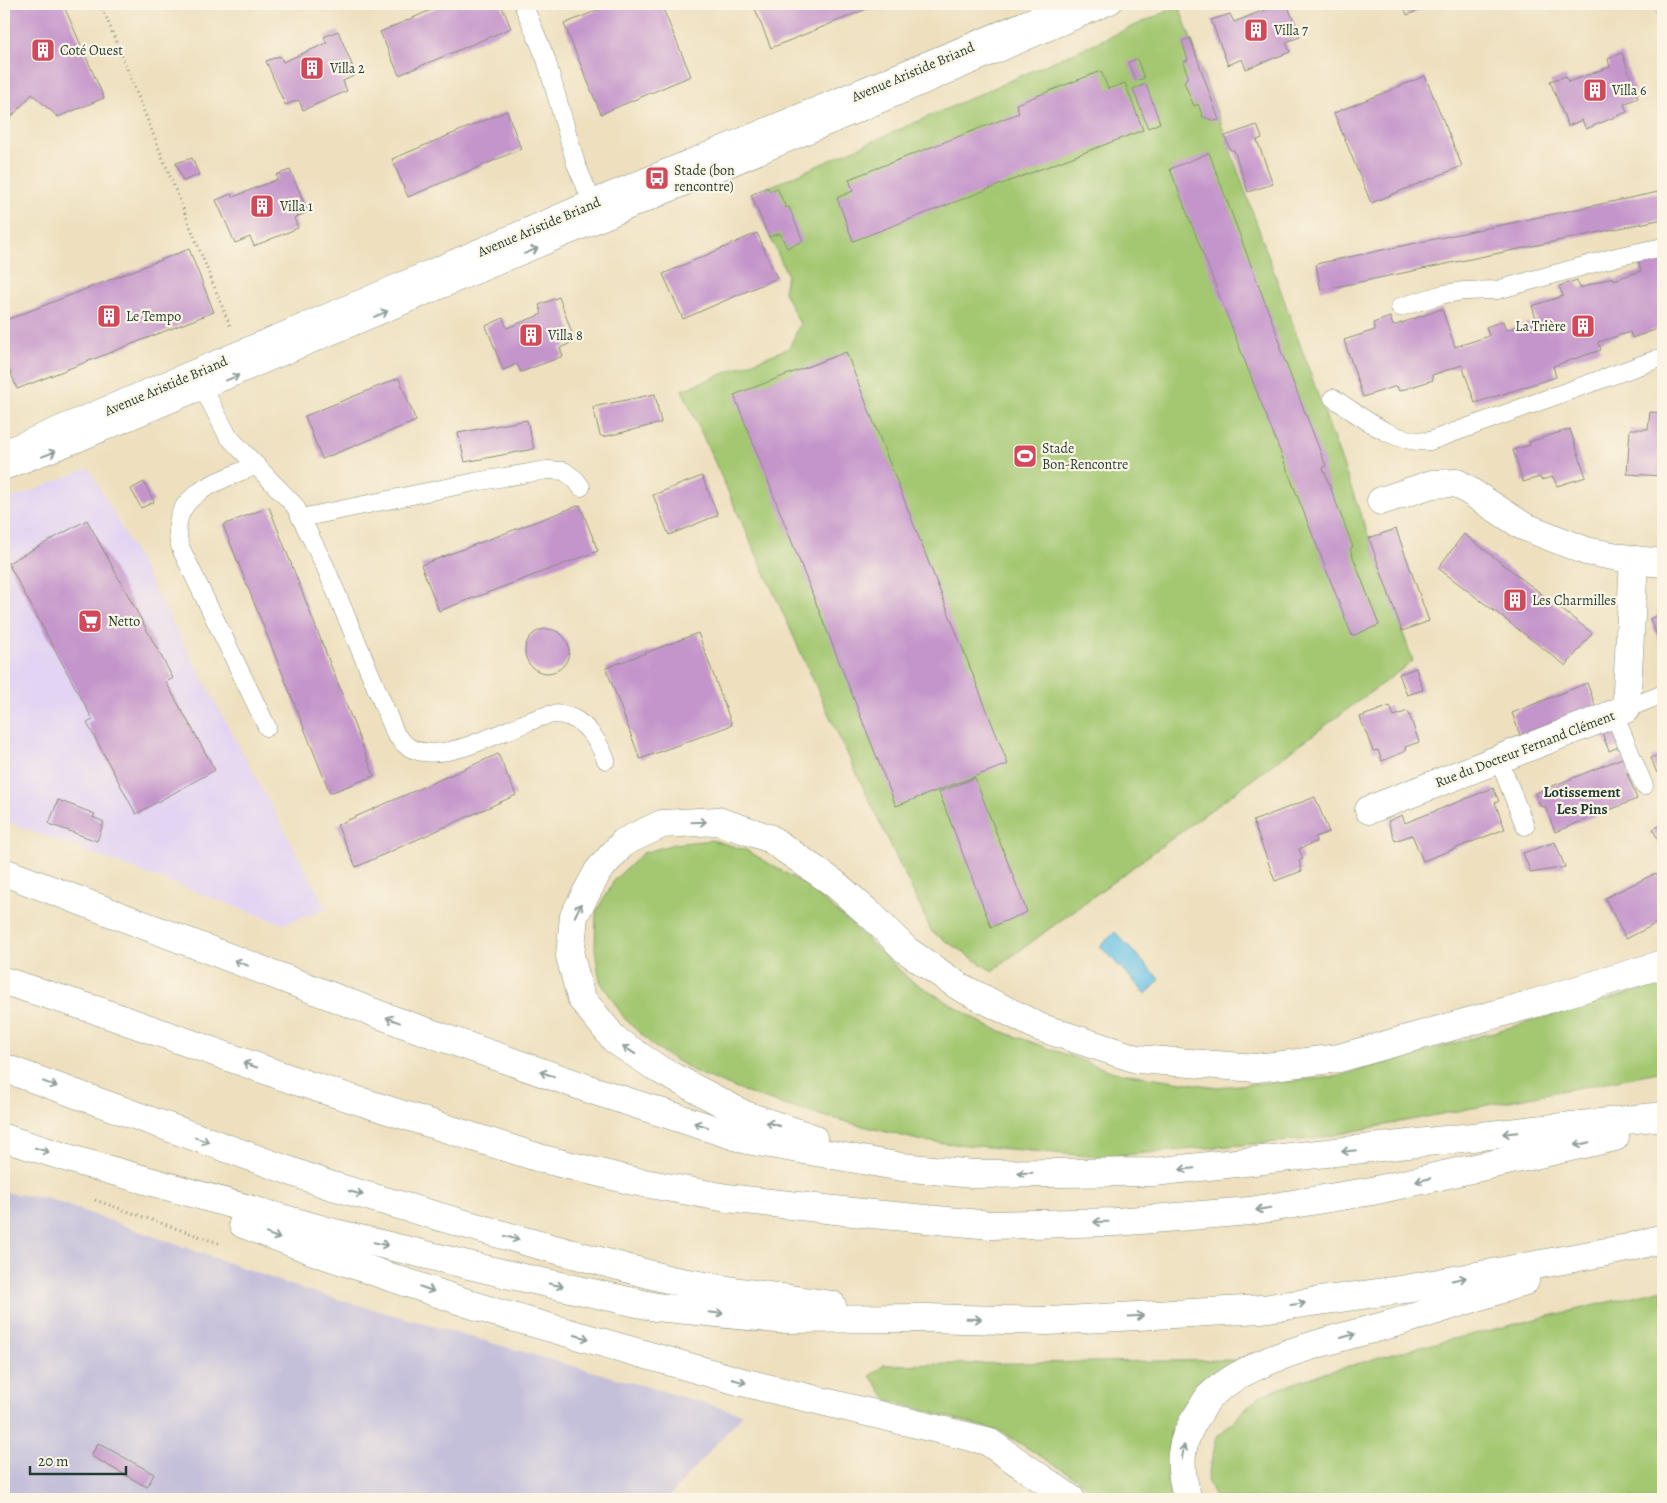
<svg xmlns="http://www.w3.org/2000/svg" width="1667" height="1503" viewBox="0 0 1667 1503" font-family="Alegreya,serif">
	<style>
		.built { fill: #e2d4f3 }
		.industrial { fill: #c5c0da }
		.green { fill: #a4c872; stroke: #628253 }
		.water { fill: #69c3e7; stroke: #44808e }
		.building { fill: #c495cb }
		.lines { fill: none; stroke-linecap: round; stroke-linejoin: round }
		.lane-casing { stroke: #868e7a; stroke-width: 19 }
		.street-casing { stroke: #868e7a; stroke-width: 29 }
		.primary-casing { stroke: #868e7a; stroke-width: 29 }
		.highway-casing { stroke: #868e7a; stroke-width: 29 }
		.path { stroke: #868e7a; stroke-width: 3; stroke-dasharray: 1 4; stroke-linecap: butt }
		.lane { stroke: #fff; stroke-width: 18 }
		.street { stroke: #fff; stroke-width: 28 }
		.primary { stroke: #fff; stroke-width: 28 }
		.highway { stroke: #fff; stroke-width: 28 }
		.oneway { stroke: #8f9e9a }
		.labels { text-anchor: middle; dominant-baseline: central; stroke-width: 4.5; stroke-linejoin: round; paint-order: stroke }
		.poi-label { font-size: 14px; fill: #1f3d34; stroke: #fcf5e5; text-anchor: start }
		.street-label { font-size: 14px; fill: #1f3d34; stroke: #fcf5e5 }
		.neighbourhood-label { font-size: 15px; font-weight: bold; fill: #1f3d34; stroke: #fcf5e5 }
	</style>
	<rect width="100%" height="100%" fill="#fcf5e5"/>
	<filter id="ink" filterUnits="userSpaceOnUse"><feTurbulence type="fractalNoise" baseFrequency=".02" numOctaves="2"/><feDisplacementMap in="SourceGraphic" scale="10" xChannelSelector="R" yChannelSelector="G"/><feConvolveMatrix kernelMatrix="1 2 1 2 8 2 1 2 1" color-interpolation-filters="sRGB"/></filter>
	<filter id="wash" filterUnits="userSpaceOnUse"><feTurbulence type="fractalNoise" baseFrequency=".0096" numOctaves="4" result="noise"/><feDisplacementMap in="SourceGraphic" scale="20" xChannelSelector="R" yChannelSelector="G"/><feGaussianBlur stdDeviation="1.12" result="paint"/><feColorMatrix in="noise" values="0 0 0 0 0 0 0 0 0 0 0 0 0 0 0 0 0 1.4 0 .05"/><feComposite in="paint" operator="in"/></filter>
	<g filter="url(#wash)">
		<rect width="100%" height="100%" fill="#eee0bf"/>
		<!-- built -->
		<path class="built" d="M89 468 327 909 283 924 4 821V502Z"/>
		<!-- industrial -->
		<path class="industrial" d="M4 1192 49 1199 302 1289 743 1414 667 1499H4Z"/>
		<!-- green -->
		<g class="green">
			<path d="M1179 6 1413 661 992 971 932 932 835 728 682 390 789 348 800 324 784 292 787 274 751 195Z"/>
			<path d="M712 840 746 850 804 884 848 921 909 979 987 1026 1114 1072 1216 1087 1335 1077 1663 984V1071L1313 1139 1098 1157 922 1141 804 1111 755 1096 697 1073 657 1049 625 1019 600 981 595 950 596 912 615 879 643 853 674 844Z"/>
			<path d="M1663 1289V1499H1216L1207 1480 1217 1437 1259 1396 1320 1374 1411 1349Z"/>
			<path d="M1236 1360 1231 1371 1194 1396 1171 1429 1167 1480 1171 1499H1102L1080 1481 1002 1432 888 1400 870 1376 884 1365Z"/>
		</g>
		<!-- water -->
		<path class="water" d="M1115 932 1160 980 1146 994 1100 946Z"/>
		<g id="blocks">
			<!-- building -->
			<g class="building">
				<path d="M7 4H63L104 98 58 117 32 94 4 125V6Z"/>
				<path d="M445 4H501L511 28 399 75 380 32Z"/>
				<path d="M612 4H661L691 76 601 114 564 24Z"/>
				<path d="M768 4H879L771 48 755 9Z"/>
				<path d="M1265 4H1287L1300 37 1286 42 1290 52 1246 69 1242 59 1228 65 1211 20 1230 14 1234 22 1267 9Z"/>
				<path d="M1403 4H1436L1407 15Z"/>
				<path d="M338 31 356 75 343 81 347 91 303 110 299 100 285 105 266 61 280 56 283 62 327 43 324 37Z"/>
				<path d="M1190 38 1219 120 1214 121 1203 117 1198 104 1194 106 1184 82 1188 76 1183 62 1188 60 1182 41Z"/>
				<path d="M1622 53 1638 98 1624 104 1627 112 1586 129 1582 120 1568 126 1550 81 1566 76 1568 82 1610 67 1608 59Z"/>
				<path d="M1137 59 1144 78 1136 81 1128 62Z"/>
				<path d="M1101 71 1108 89 1125 83 1143 130 853 241 837 198 853 191 849 179 1019 113 1016 104Z"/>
				<path d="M1425 76 1462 166 1371 203 1334 113Z"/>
				<path d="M1146 84 1160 123 1148 128 1133 89Z"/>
				<path d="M507 111 521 149 408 197 392 159Z"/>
				<path d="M1257 125 1262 138 1257 140 1273 184 1248 192 1234 150H1230L1225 136Z"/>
				<path d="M1209 153 1281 345 1279 346 1326 466 1323 468 1353 547 1350 549 1379 625 1352 636 1170 169Z"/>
				<path d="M192 158 199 175 183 181 176 163Z"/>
				<path d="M290 170 308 212 294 218 298 228 254 246 250 237 235 243 216 200 231 194 233 197 278 179 276 175Z"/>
				<path d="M767 187 770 191 777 188 786 208 789 207 803 241 787 248 780 233 769 237 751 195Z"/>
				<path d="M1663 191V219L1321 290 1316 264Z"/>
				<path d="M757 233 777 278 683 319 663 274Z"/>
				<path d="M189 249 214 312 17 389 4 355V321Z"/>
				<path d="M1657 254 1659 262 1663 260V327L1632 338 1630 332 1598 342 1601 350 1553 366 1556 377 1475 403 1462 365 1432 375 1433 380 1399 391 1397 386 1363 397 1344 340 1375 330 1373 323 1390 317 1393 326 1442 309 1455 347 1489 336 1486 327 1503 321 1506 330 1537 321 1532 306 1563 296 1559 286 1577 280 1580 288 1613 277 1614 280 1641 271 1638 260Z"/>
				<path d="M559 297 575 341 560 348 563 356 521 372 517 364 503 370 486 326 503 318 507 328 542 314 539 305Z"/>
				<path d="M846 352 1008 764 896 806 734 395Z"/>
				<path d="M399 378 416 421 322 459 305 416Z"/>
				<path d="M655 394 661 423 603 437 600 435 593 407Z"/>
				<path d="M1650 412 1663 413V476L1627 474 1630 429H1648Z"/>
				<path d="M527 420 534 449 465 462 458 433Z"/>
				<path d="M1570 429 1586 477 1557 486 1553 477 1541 480 1540 477 1523 482 1513 450 1530 445 1529 442Z"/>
				<path d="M702 476 718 515 669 535 653 495Z"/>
				<path d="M144 482 154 502 141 508 131 489Z"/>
				<path d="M580 505 598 551 439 611 421 565Z"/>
				<path d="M269 507 374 776 330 793 223 525Z"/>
				<path d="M87 520 173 678 166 682 215 770 136 814 87 723 93 720 8 563Z"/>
				<path d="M1396 529 1429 621 1402 631 1369 538Z"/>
				<path d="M1464 534 1592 633 1566 666 1438 568Z"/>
				<path d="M1663 608V650L1650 619 1658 615 1657 611Z"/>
				<circle cx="547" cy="651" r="22"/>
				<path d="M698 633 732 725 640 759 606 668Z"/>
				<path d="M1416 668 1423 690 1407 695 1399 674Z"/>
				<path d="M1587 683 1597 710 1522 741 1512 713Z"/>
				<path d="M1390 706 1394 716 1408 711 1419 742 1405 747 1406 751 1382 761 1378 750 1373 751 1360 717Z"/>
				<path d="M1616 725 1623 745 1609 751 1601 730Z"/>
				<path d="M1663 753V770L1657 773 1651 758Z"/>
				<path d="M498 754 516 795 356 867 337 825Z"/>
				<path d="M1625 757 1631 771 1627 773 1637 799 1555 832 1545 806 1541 807 1535 793Z"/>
				<path d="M975 778 1027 912 991 927 939 792Z"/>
				<path d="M1493 788 1499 801 1495 803 1505 829 1423 861 1412 835 1395 841 1388 821 1402 815 1405 823Z"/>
				<path d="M1315 797 1329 832 1315 837 1316 842 1299 849 1303 859 1299 861 1302 871 1275 881 1253 821Z"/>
				<path d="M58 800 95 814 93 817 104 822 97 841 49 824Z"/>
				<path d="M1663 824V852L1653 829Z"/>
				<path d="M1555 842 1565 867 1531 873 1523 853Z"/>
				<path d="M1656 873 1663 886V920L1626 939 1605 898Z"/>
				<path d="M98 1443 154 1474 147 1487 91 1456Z"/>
			</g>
		</g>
	</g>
	<g filter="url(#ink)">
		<use href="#blocks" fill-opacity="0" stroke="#868e7a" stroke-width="1"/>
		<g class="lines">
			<!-- lane casing -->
			<g class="lane-casing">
				<g id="lane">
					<path d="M523 4 546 59 576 164 593 204"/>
					<path d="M1662 4 1663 7"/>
					<path d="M1400 307 1444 294 1464 291 1497 290 1620 256 1663 247"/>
					<path d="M199 380 228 436 295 506 325 566 396 735C400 739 403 743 407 746 437 766 492 736 523 724 535 719 550 712 563 715 585 719 599 742 606 760"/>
					<path d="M1333 398C1361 416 1394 445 1430 441L1663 357"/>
					<path d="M256 465C226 479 172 492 178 535 178 540 180 546 182 551L267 727"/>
					<path d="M4 471 80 442 859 113 1113 4"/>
					<path d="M301 518 475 482 547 470 564 471 576 480 581 487"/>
					<path d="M1626 709 1663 694"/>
					<path d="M1614 714 1644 786"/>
					<path d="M1499 760 1525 826"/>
				</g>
			</g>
			<!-- street casing -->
			<g class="street-casing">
				<g id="street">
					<path d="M1381 501 1432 484 1457 483 1523 526 1586 551 1634 560 1663 563"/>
					<path d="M1369 810 1626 709 1634 560"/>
				</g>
			</g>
			<!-- primary casing -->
			<g class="primary-casing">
				<path id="primary" d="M4 454 382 295 593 204 1076 4"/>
			</g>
			<!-- highway casing -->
			<g class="highway-casing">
				<g id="highway">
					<path d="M4 872 399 1022 595 1091 747 1140 902 1167 973 1174 1154 1172 1663 1116"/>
					<path d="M4 981 96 1010 296 1081 543 1159 633 1181 727 1198 862 1213 991 1225 1116 1222 1250 1211 1372 1191 1615 1137"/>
					<path d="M4 1068 329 1185 528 1242 671 1280 734 1291 832 1305"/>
					<path d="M4 1138 81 1162 331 1232 506 1274 656 1307 777 1319 925 1318 1048 1321 1262 1309 1406 1289 1628 1248 1663 1238"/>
					<path d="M813 1138 745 1115 660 1070 615 1040 581 998 570 956 574 916 598 871 624 842 662 824 718 821 769 838 834 883 874 918 906 950 960 987 1039 1027 1137 1059 1256 1068 1339 1058 1525 1006 1663 964"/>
					<path d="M243 1224 319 1253 491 1311 742 1382 987 1441 1071 1499"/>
					<path d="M1188 1499C1178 1466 1178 1442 1199 1413 1202 1408 1205 1402 1209 1397 1249 1357 1337 1339 1391 1324 1436 1311 1480 1296 1525 1281"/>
				</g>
			</g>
			<!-- path -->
			<g class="path">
				<path d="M101 4 230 326"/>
				<path d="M95 1200 221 1244"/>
			</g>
			<!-- lane -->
			<use href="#lane" class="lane"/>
			<!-- street -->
			<use href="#street" class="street"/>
			<!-- primary -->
			<use href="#primary" class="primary"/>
			<!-- highway -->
			<use href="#highway" class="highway"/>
		</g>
		<!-- one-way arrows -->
		<defs><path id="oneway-shaft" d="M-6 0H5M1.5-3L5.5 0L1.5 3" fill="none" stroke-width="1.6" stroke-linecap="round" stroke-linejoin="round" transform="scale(1.25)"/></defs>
		<g class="oneway">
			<use href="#oneway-shaft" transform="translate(531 251) rotate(-23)"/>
			<use href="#oneway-shaft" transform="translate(381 314) rotate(-23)"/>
			<use href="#oneway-shaft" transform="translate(232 378) rotate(-23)"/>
			<use href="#oneway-shaft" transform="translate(49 454) rotate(-21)"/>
			<use href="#oneway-shaft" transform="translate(699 822) rotate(-2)"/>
			<use href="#oneway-shaft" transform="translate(578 910) rotate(-64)"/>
			<use href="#oneway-shaft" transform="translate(241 963) rotate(-159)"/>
			<use href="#oneway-shaft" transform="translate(393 1020) rotate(-159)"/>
			<use href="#oneway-shaft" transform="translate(629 1050) rotate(-147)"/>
			<use href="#oneway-shaft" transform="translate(250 1065) rotate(-161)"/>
			<use href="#oneway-shaft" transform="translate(547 1074) rotate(-161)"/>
			<use href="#oneway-shaft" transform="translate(50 1084) rotate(20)"/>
			<use href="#oneway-shaft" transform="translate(773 1124) rotate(-162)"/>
			<use href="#oneway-shaft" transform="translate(701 1125) rotate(-162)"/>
			<use href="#oneway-shaft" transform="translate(1510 1133) rotate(174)"/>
			<use href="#oneway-shaft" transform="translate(202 1140) rotate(20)"/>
			<use href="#oneway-shaft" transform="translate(1582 1144) rotate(167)"/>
			<use href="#oneway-shaft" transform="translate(42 1150) rotate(17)"/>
			<use href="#oneway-shaft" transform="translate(1349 1151) rotate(174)"/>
			<use href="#oneway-shaft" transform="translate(1187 1169) rotate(174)"/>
			<use href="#oneway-shaft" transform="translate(1025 1173) rotate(179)"/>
			<use href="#oneway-shaft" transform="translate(1423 1180) rotate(167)"/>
			<use href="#oneway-shaft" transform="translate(356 1193) rotate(16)"/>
			<use href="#oneway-shaft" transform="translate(1263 1209) rotate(171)"/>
			<use href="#oneway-shaft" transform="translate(1101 1222) rotate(179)"/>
			<use href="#oneway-shaft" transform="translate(273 1236) rotate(21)"/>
			<use href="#oneway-shaft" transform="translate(512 1238) rotate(16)"/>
			<use href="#oneway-shaft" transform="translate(381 1244) rotate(13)"/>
			<use href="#oneway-shaft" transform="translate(1459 1279) rotate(-11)"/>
			<use href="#oneway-shaft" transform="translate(556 1285) rotate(12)"/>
			<use href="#oneway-shaft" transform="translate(427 1289) rotate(19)"/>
			<use href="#oneway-shaft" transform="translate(1298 1304) rotate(-8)"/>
			<use href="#oneway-shaft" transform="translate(716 1313) rotate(6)"/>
			<use href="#oneway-shaft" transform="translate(1136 1316) rotate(-3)"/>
			<use href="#oneway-shaft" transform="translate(974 1319) rotate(1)"/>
			<use href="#oneway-shaft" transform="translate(1348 1336) rotate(-16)"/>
			<use href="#oneway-shaft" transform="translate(582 1337) rotate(16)"/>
			<use href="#oneway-shaft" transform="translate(739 1381) rotate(15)"/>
			<use href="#oneway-shaft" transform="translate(1183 1452) rotate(-81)"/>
		</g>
	</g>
	<!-- icons -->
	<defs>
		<g id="building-square" transform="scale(1.25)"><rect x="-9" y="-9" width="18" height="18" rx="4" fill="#d1495b" stroke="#fcf5e5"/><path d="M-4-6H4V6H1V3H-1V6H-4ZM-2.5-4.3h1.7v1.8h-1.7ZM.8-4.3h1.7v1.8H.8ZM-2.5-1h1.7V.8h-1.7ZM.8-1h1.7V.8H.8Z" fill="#fff"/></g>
		<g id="bus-square" transform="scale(1.25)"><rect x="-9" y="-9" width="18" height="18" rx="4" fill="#d1495b" stroke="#fcf5e5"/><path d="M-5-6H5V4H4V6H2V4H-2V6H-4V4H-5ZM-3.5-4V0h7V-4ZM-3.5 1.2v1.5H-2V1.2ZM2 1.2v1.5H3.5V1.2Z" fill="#fff"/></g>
		<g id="stadium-square" transform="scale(1.25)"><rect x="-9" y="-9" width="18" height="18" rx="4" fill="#d1495b" stroke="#fcf5e5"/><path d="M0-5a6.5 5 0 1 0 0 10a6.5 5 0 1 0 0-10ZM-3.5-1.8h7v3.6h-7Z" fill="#fff"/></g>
		<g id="supermarket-square" transform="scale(1.25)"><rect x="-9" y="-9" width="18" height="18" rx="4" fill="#d1495b" stroke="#fcf5e5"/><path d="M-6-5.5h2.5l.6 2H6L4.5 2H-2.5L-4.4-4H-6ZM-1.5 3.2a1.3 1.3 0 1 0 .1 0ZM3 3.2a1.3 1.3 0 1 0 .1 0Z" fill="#fff"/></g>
	</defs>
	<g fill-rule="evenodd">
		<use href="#building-square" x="1256" y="30"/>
		<use href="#building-square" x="43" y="50"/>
		<use href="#building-square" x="312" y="68"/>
		<use href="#building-square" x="1595" y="90"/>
		<use href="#bus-square" x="657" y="178"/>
		<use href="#building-square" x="262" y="206"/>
		<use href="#building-square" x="109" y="316"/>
		<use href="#building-square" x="1583" y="326"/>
		<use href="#building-square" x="531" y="335"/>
		<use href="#stadium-square" x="1025" y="456"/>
		<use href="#building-square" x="1515" y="600"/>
		<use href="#supermarket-square" x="90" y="621"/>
	</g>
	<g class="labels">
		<!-- poi labels -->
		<g class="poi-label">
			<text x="1274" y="30">Villa 7</text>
			<text x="60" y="50">Coté Ouest</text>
			<text x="330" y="68">Villa 2</text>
			<text x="1612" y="90">Villa 6</text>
			<text x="674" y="170">Stade (bon<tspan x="674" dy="16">rencontre)</tspan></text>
			<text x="280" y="206">Villa 1</text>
			<text x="126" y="316">Le Tempo</text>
			<text x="1566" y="326" text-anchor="end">La Trière</text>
			<text x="548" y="335">Villa 8</text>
			<text x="1042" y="448">Stade<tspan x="1042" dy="16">Bon-Rencontre</tspan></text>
			<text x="1532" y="600">Les Charmilles</text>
			<text x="108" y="621">Netto</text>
		</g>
		<!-- street labels -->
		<g class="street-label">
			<text transform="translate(913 72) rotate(-23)">Avenue Aristide Briand</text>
			<text transform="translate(539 227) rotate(-23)">Avenue Aristide Briand</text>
			<text transform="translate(166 386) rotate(-23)">Avenue Aristide Briand</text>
			<text transform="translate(1525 749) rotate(-21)">Rue du Docteur Fernand Clément</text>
		</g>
		<!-- neighbourhood labels -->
		<g class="neighbourhood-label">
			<text x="1582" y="792">Lotissement<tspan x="1582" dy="17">Les Pins</tspan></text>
		</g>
	</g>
	<!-- margin -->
	<rect width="1667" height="1503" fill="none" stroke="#fcf5e5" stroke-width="20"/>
	<!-- scale -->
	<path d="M30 1466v8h96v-8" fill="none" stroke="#1f3d34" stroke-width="2.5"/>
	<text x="38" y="1466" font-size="15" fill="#1f3d34" stroke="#fcf5e5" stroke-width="4" paint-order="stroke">20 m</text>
</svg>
